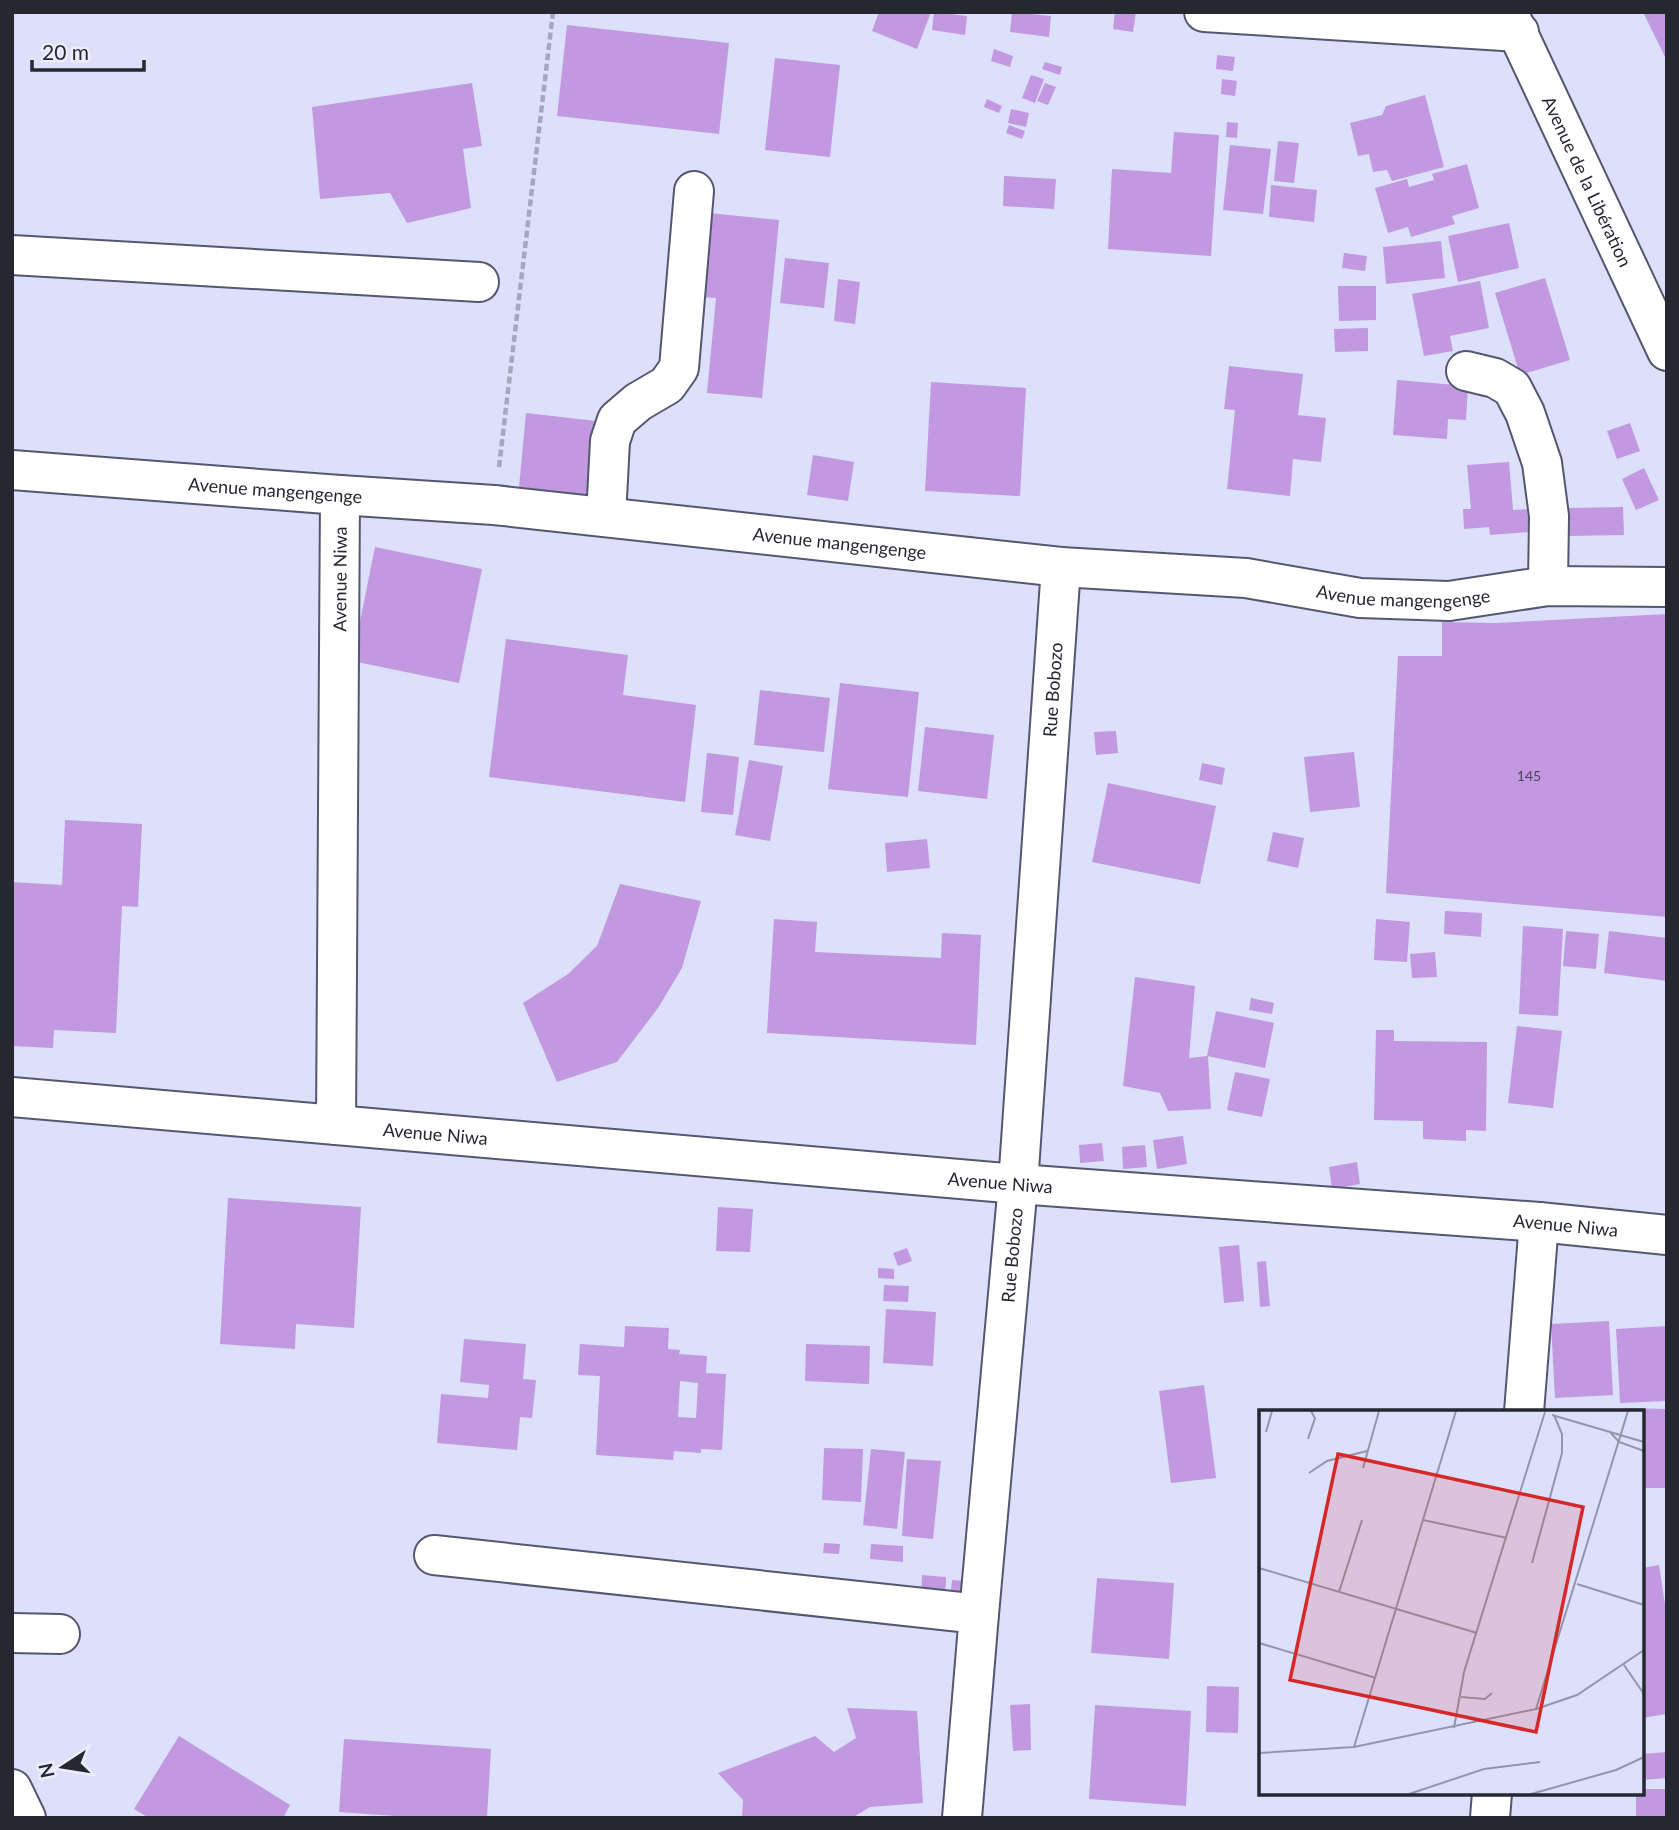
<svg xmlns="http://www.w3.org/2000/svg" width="1679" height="1830" viewBox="0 0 1679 1830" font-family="Lato,sans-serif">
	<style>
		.building { fill: #c298e1; fill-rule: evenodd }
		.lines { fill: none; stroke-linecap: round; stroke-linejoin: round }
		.minor-casing { stroke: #54586e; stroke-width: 42 }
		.highway-casing { stroke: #54586e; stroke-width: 42 }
		.path { stroke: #a4a7bd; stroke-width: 4.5; stroke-dasharray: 7 3.5; stroke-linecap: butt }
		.minor { stroke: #fff; stroke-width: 38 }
		.highway { stroke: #fff; stroke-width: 38 }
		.labels { text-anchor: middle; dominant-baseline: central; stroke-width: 6; stroke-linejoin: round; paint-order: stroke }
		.number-label { font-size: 14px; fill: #4d445d }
		.street-label { font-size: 18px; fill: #262831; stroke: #eceefe }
		.inset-road { fill: none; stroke: #9396aa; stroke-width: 2 }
		.view { fill: #d62828; fill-opacity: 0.15; stroke: #d62828; stroke-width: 3.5 }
		.inset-edge { fill: none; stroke: #262831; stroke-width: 3.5 }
	</style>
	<rect width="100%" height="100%" fill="#dce0fb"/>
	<!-- building -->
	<g class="building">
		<path d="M879 12H931L917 49 872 31Z"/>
		<path d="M934 12 967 16 965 35 932 30Z"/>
		<path d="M1012 12 1051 16 1049 37 1010 32Z"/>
		<path d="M1115 12H1136L1133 32 1113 29Z"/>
		<path d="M1643 12H1667V61Z"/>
		<path d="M567 25 729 43 719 134 557 116Z"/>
		<path d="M994 49 1013 56 1010 67 991 61Z"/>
		<path d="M1217 55 1235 57 1233 71 1216 69Z"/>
		<path d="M775 58 840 65 830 157 765 150Z"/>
		<path d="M1045 62 1062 67 1060 75 1042 69Z"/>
		<path d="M1031 75 1044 79 1035 103 1022 98Z"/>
		<path d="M1222 79 1237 81 1235 96 1221 94Z"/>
		<path d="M472 83 482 146 463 149 471 208 407 223 390 193 320 199 312 107Z"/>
		<path d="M1045 83 1056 87 1048 105 1037 101Z"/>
		<path d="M1425 95 1444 167 1392 181 1387 170 1373 172 1369 154 1358 156 1350 123 1382 115 1386 106Z"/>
		<path d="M987 99 1002 106 999 113 984 107Z"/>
		<path d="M1011 109 1029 113 1026 127 1008 123Z"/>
		<path d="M1227 122 1238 123 1237 138 1226 137Z"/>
		<path d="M1009 125 1025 131 1022 139 1006 133Z"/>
		<path d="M1174 132 1219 135 1211 256 1108 249 1112 169 1171 173Z"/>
		<path d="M1278 141 1299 143 1294 183 1274 181Z"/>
		<path d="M1230 145 1271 149 1263 214 1223 210Z"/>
		<path d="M1467 164 1479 208 1452 216 1455 224 1411 237 1408 227 1388 233 1375 188 1407 179 1409 187 1434 180 1432 174Z"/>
		<path d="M1004 176 1056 179 1054 209 1003 206Z"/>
		<path d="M1271 185 1317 190 1314 222 1269 217Z"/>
		<path d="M699 212 779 220 762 398 707 393 716 298 691 296Z"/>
		<path d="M1509 223 1519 268 1458 282 1448 236Z"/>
		<path d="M1441 241 1445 278 1386 284 1383 247Z"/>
		<path d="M1344 253 1367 256 1365 271 1342 268Z"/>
		<path d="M785 258 829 263 824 308 780 303Z"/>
		<path d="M1545 278 1570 360 1520 375 1495 293Z"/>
		<path d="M838 279 860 282 855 324 834 321Z"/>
		<path d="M1480 281 1489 328 1450 336 1453 351 1424 356 1412 294Z"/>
		<path d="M1338 286H1376V320L1339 321Z"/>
		<path d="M1368 328V351L1335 352 1334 329Z"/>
		<path d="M1229 366 1303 374 1298 415 1326 418 1321 462 1293 459 1290 496 1227 489 1235 410 1224 409Z"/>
		<path d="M1397 380 1468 386 1466 420 1448 419 1447 439 1393 435Z"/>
		<path d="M931 382 1026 388 1020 496 925 491Z"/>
		<path d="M526 413 596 421 587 495 519 487Z"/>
		<path d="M1630 423 1640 451 1617 459 1607 431Z"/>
		<path d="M813 455 854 462 848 501 807 495Z"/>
		<path d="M1509 462 1513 510 1529 509 1530 532 1490 535 1489 527 1464 529 1463 509H1471L1467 465Z"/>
		<path d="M1644 468 1659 500 1636 510 1622 479Z"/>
		<path d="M1623 507 1624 535 1569 536V508Z"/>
		<path d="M375 547 482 569 459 683 352 661Z"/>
		<path d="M1667 614V917L1386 893 1398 656H1442V622L1495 623Z"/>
		<path d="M506 639 628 655 623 695 696 705 685 802 489 777Z"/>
		<path d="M840 683 919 692 908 797 828 789Z"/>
		<path d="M760 690 830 698 824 752 754 745Z"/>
		<path d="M925 727 994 735 987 799 918 791Z"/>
		<path d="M1116 731 1118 753 1096 755 1094 732Z"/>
		<path d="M1354 752 1360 807 1310 812 1304 757Z"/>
		<path d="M707 753 739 757 733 815 701 812Z"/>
		<path d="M749 760 783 766 770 841 735 835Z"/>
		<path d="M1202 763 1225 768 1222 785 1199 780Z"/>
		<path d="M1108 783 1216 806 1200 884 1092 862Z"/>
		<path d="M65 820 142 824 138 907 122 906 116 1033 54 1030 53 1048 12 1046V882L62 885Z"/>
		<path d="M1273 832 1304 838 1298 868 1267 861Z"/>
		<path d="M927 839 930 868 887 872 885 843Z"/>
		<path d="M620 884 701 901 682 968 658 1008 617 1062 557 1082 523 1003 568 974 597 946Z"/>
		<path d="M1445 911 1482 913 1481 937 1444 934Z"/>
		<path d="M774 919 817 922 815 952 941 958 942 933 981 935 976 1045 767 1033Z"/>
		<path d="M1376 919 1410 922 1407 962 1374 960Z"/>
		<path d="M1523 926 1563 929 1558 1016 1519 1014Z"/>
		<path d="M1566 931 1599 934 1596 969 1563 966Z"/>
		<path d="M1609 931 1667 938V981L1604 973Z"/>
		<path d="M1435 952 1437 977 1412 978 1410 954Z"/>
		<path d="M1135 977 1195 986 1189 1058 1208 1056 1211 1109 1168 1111 1160 1093 1123 1086Z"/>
		<path d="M1251 998 1274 1003 1272 1014 1249 1010Z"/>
		<path d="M1216 1011 1274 1023 1265 1068 1207 1056Z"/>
		<path d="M1517 1026 1562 1031 1553 1108 1508 1103Z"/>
		<path d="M1376 1030H1394V1041L1487 1042 1486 1131 1466 1130V1141L1423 1139V1121L1374 1120Z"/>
		<path d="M1235 1072 1270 1079 1262 1117 1227 1110Z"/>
		<path d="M1183 1136 1187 1164 1157 1169 1153 1140Z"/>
		<path d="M1102 1143 1104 1161 1080 1163 1079 1145Z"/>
		<path d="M1145 1145 1147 1167 1123 1169 1122 1147Z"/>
		<path d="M1357 1162 1360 1184 1332 1189 1329 1167Z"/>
		<path d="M228 1198 361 1207 354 1328 296 1324 295 1349 220 1344Z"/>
		<path d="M718 1207 753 1209 750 1252 716 1251Z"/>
		<path d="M1239 1245 1244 1301 1224 1303 1219 1247Z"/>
		<path d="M907 1248 912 1261 898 1266 893 1253Z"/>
		<path d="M1266 1261 1270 1306 1260 1307 1257 1262Z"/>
		<path d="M878 1268 894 1269V1279L878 1278Z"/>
		<path d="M884 1285 909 1286 908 1302 883 1301Z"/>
		<path d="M886 1309 936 1312 933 1366 883 1363Z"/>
		<path d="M1609 1321 1613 1395 1555 1398 1551 1324Z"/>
		<path d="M625 1326 669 1328 668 1349 680 1350 679 1354 707 1356 706 1373 726 1374 722 1450 701 1449V1453L674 1451 673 1460 596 1455 600 1376 578 1375 580 1344 624 1347ZM680 1381 698 1383 696 1418 678 1417Z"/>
		<path d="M1667 1326V1401L1620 1403 1616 1329Z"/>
		<path d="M464 1339 526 1344 523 1379 536 1380 532 1418 520 1417 517 1450 437 1443 441 1394 488 1398 489 1385 460 1382Z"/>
		<path d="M806 1344 870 1346 869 1384 805 1381Z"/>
		<path d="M1204 1385 1216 1478 1171 1483 1159 1391Z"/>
		<path d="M1622 1408 1667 1409V1488H1642V1412H1622Z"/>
		<path d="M824 1448 863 1449 861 1502 822 1500Z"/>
		<path d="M871 1449 905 1452 897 1529 863 1525Z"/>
		<path d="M907 1459 941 1461 933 1539 902 1536Z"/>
		<path d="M824 1543 840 1544 839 1554 823 1553Z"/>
		<path d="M871 1544 903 1546V1562L870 1559Z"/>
		<path d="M1659 1565 1667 1617V1714L1642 1718V1568Z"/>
		<path d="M922 1575 946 1577 945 1600 921 1599Z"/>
		<path d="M1097 1578 1174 1583 1169 1659 1091 1653Z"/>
		<path d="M952 1580 964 1581 963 1602 950 1601Z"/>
		<path d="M1207 1686 1239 1687 1238 1733 1206 1732Z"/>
		<path d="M1030 1704 1031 1750 1013 1751 1010 1705Z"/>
		<path d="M1095 1705 1191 1711 1186 1806 1089 1799Z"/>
		<path d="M847 1708 917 1711 923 1803 870 1807 852 1818H742L743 1800 718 1773 815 1736 834 1752 856 1738Z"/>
		<path d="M179 1736 290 1805 283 1818H149L134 1809Z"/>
		<path d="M344 1739 491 1749 487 1818H424L339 1812Z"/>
		<path d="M1667 1752V1778L1642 1780V1754Z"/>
		<path d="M1642 1789H1667V1818H1636V1793H1642Z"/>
	</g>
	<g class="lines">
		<!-- minor casing -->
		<g class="minor-casing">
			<g id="minor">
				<path d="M1204 12 1519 32"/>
				<path d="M12 255 479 282"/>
				<path d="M1466 371 1495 378 1512 388 1525 413 1542 463 1549 516 1548 586"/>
				<path id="s1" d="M12 470 340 495 494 505 1061 567 1246 578 1360 598 1449 601 1548 586 1667 587"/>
				<path d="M606 517 610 441 617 420 638 402 667 385 679 368 694 191"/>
				<path id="s2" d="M12 1097 1018 1184 1539 1222 1667 1235"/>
				<path id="s3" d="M336 1125 340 495"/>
				<path d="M1524 1412 1539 1222"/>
				<path d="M434 1555 979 1614"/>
				<path d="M12 1633 60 1634"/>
				<path d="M12 1789 26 1818"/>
				<path id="s4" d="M962 1818 979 1614 1018 1184 1061 567"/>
				<path d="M1490 1818 1492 1793"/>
			</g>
		</g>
		<!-- highway casing -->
		<g class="highway-casing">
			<g id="highway">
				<path id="s5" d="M1508 12 1667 351"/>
			</g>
		</g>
		<!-- path -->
		<path class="path" d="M499 467 553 12"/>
		<!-- minor -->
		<use href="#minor" class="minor"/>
		<!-- highway -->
		<use href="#highway" class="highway"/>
	</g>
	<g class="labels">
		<!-- number labels -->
		<g class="number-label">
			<text x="1529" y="775">145</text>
		</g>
		<!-- street labels -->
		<g class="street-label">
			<text stroke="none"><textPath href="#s5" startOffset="187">Avenue de la Libération</textPath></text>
			<text stroke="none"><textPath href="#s1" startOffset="264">Avenue mangengenge</textPath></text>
			<text stroke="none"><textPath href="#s1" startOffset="831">Avenue mangengenge</textPath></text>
			<text stroke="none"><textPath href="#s3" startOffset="546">Avenue Niwa</textPath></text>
			<text stroke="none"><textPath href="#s1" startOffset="1398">Avenue mangengenge</textPath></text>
			<text stroke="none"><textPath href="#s4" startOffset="1132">Rue Bobozo</textPath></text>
			<text stroke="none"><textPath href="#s2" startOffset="425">Avenue Niwa</textPath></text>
			<text stroke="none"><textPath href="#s2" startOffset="992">Avenue Niwa</textPath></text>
			<text stroke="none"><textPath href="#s2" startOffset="1559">Avenue Niwa</textPath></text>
			<text stroke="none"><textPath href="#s4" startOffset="565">Rue Bobozo</textPath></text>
		</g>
	</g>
	<!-- overview -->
	<g transform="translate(1259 1410)">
		<rect width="385" height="385" fill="#dce0fb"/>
		<path class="inset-road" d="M293 5 385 32M350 21 360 32 385 41M7 22 13 1M49 29 56 8 52 1M104 58 120 1M50 63 68 51 108 41M164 110 248 128M273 153 303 43V24L295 5M0 158 218 223M318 174 385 195M80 182 103 110M0 233 117 268M365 255 385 284M202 287 226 289 233 283M277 299 369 1M195 318 205 262 286 2M95 337 197 1M0 343 95 337 277 299 318 285 385 240M150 384 225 359 281 352M272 384 357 360 385 347"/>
		<path class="view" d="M79 44 324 97 277 322 31 270Z"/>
		<rect width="385" height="385" class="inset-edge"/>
	</g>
	<!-- border -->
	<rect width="1679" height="1830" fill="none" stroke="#262831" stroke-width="28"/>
	<!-- north arrow -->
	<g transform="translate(63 1767) rotate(258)" stroke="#eceefe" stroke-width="5" paint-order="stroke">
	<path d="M0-5L12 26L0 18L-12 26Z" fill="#262831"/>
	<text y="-10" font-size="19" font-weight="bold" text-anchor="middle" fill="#262831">N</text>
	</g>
	<!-- scale -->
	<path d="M32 60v10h112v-10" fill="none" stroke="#262831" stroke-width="3.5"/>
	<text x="42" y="60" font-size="21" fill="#262831" stroke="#eceefe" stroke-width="5" paint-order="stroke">20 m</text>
</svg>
